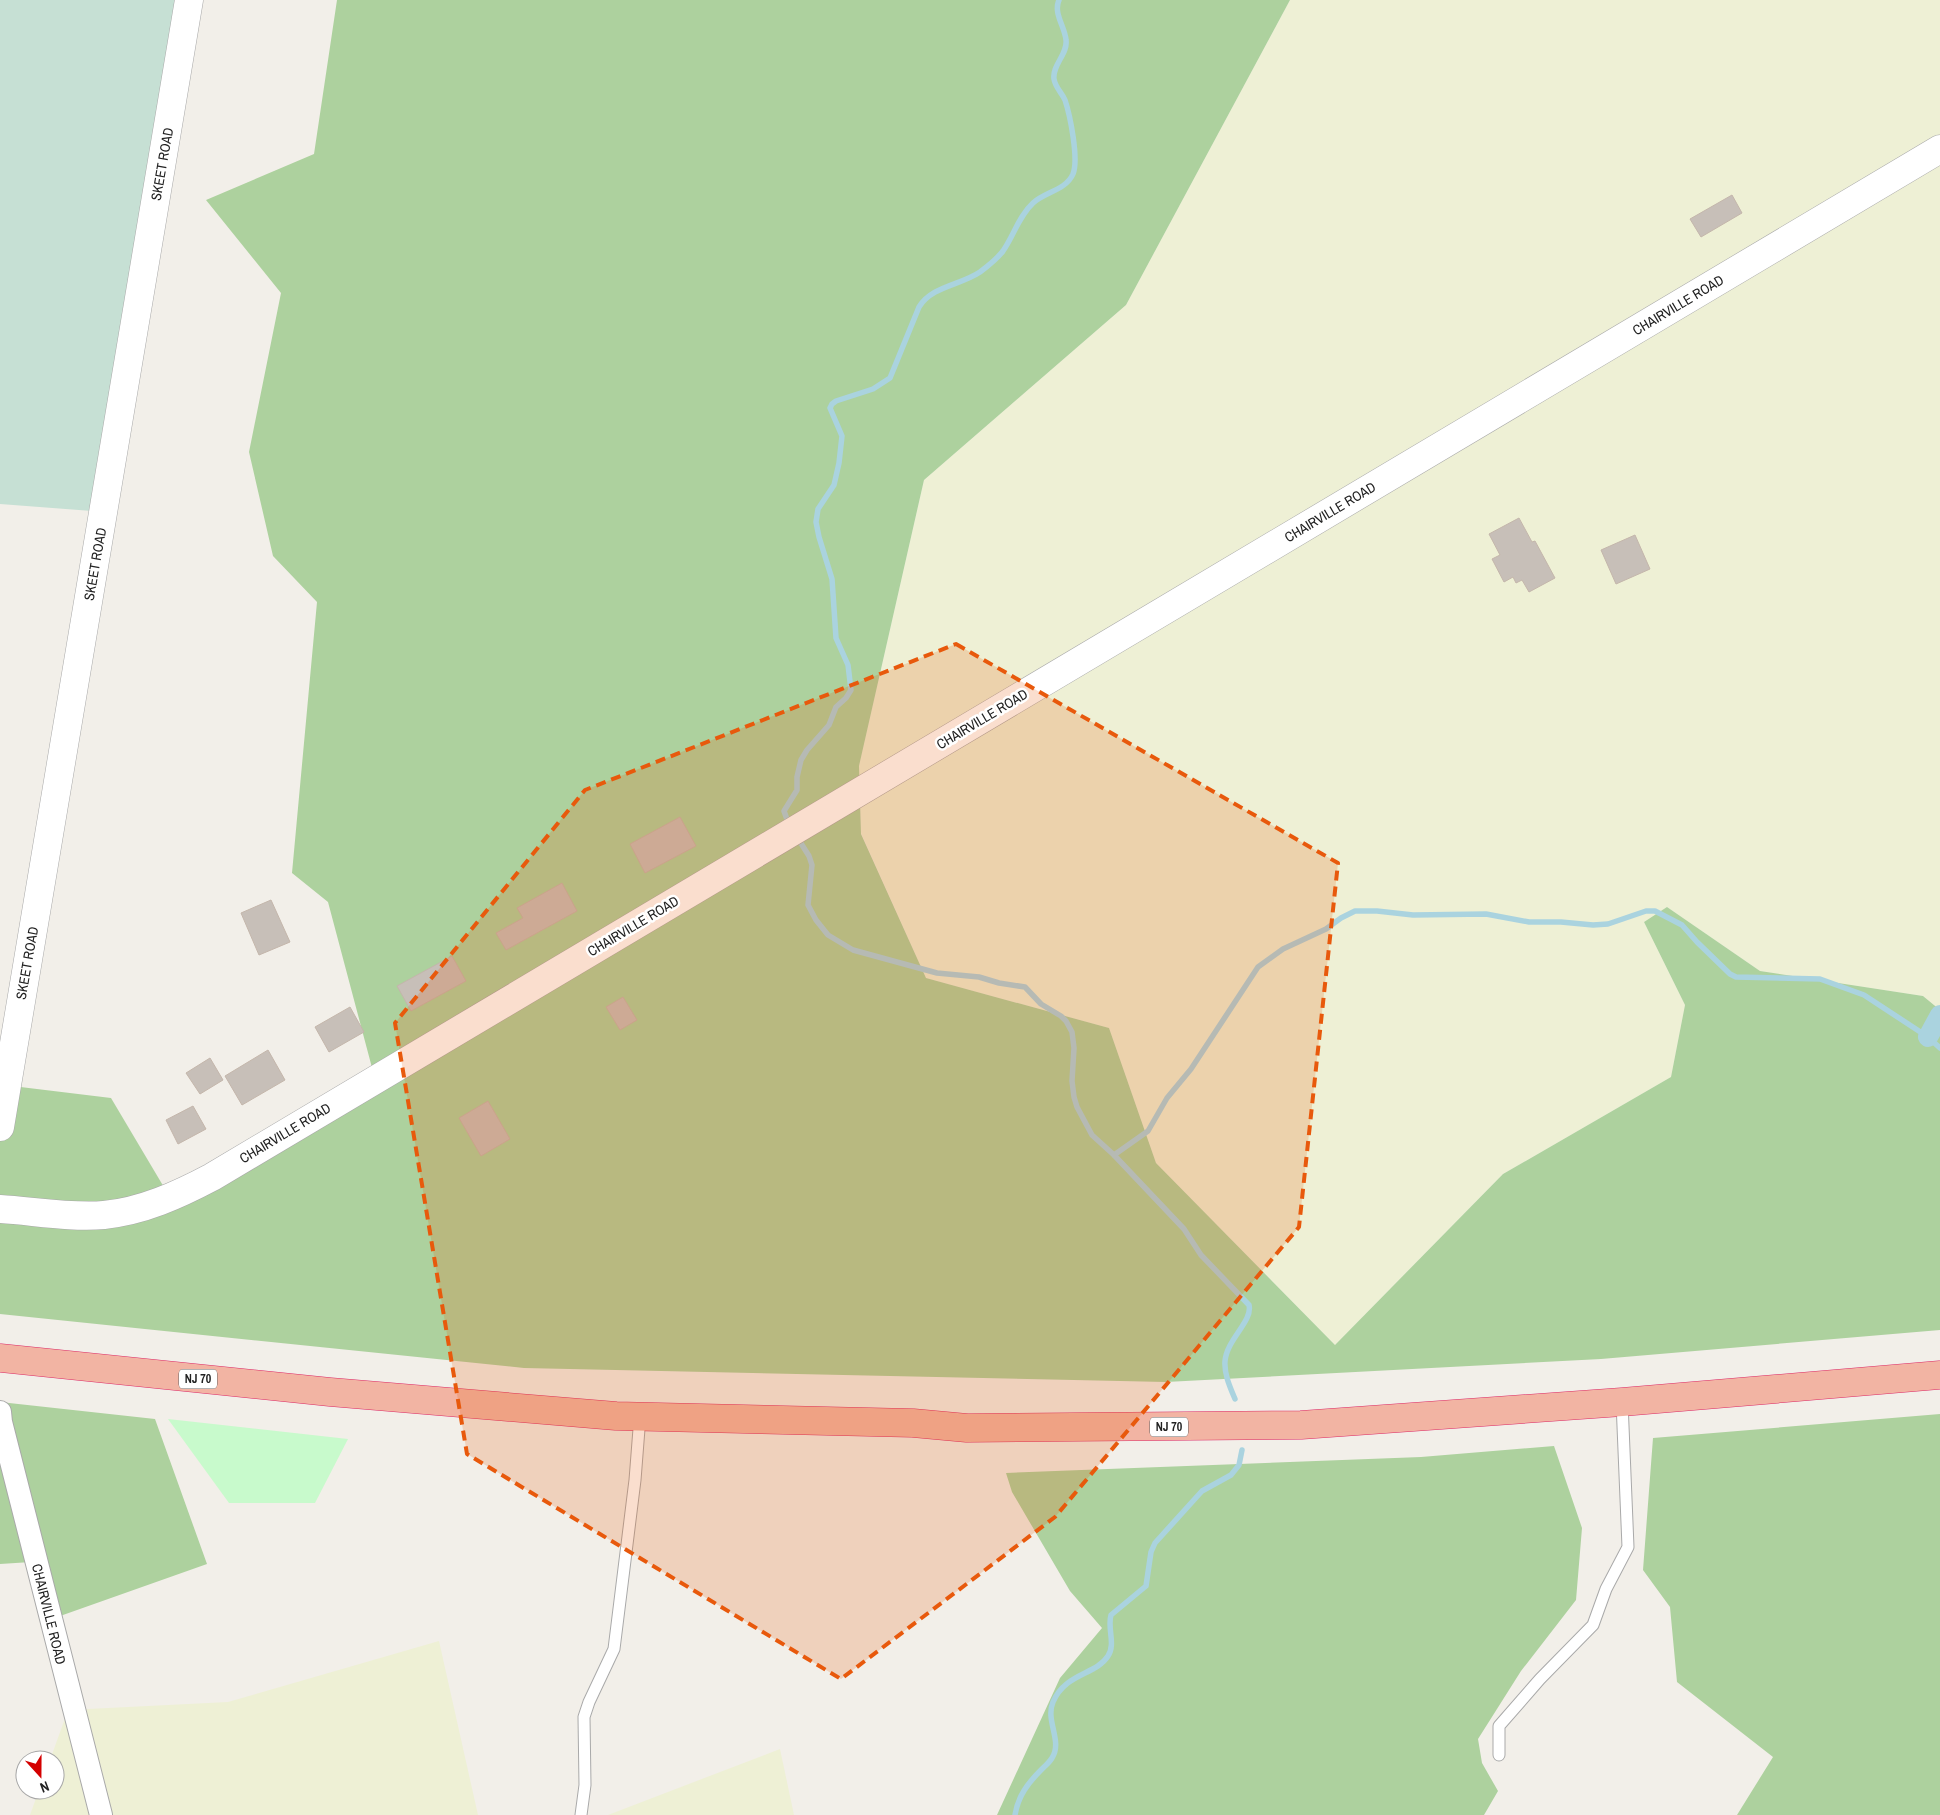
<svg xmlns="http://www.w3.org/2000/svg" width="1940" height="1815" viewBox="0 0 1940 1815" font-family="'Archivo Narrow',sans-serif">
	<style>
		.farmland { fill: #eef0d5 }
		.forest { fill: #add19e }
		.wetland { fill: #c6e0d4 }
		.park { fill: #c8facc }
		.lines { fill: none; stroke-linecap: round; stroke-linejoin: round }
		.stream { stroke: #aad3df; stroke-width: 5.5 }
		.canal { stroke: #aad3df; stroke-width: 20 }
		.building { fill: #c7bfb8; stroke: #c4b6ab }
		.service-casing { stroke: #a9a9a9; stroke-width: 13 }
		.minor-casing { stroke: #a9a9a9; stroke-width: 24 }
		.tertiary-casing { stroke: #a9a9a9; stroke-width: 29 }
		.trunk-casing { stroke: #dc2a67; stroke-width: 29 }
		.service { stroke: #fff; stroke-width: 11 }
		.minor { stroke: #fff; stroke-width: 22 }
		.tertiary { stroke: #fff; stroke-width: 28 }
		.trunk { stroke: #f2b4a3; stroke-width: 28 }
		.marked { fill: #e8590c; fill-opacity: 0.2; stroke: #e8590c; stroke-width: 4; stroke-dasharray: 10 6; stroke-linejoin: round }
		.labels { text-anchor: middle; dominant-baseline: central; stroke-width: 5; stroke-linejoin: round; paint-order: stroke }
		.shield { fill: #fff; stroke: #646464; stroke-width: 1 }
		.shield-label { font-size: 12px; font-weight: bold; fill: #222 }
		.street-label { font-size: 14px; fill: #222; stroke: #fff }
	</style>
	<rect width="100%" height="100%" fill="#f2efe9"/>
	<!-- farmland -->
	<g class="farmland">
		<path d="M1290 0H1940V1010L1923 996 1760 971 1667 907 1644 922 1685 1005 1671 1077 1503 1174 1335 1345 1156 1163 1109 1028 926 978 861 833 859 766 924 480 1126 305Z"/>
		<path d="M439 1641 478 1815H30L39 1790H55V1760H50L68 1710 228 1702Z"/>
		<path d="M780 1749 794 1815H608Z"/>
	</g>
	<!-- forest -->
	<g class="forest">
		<path d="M337 0H1290L1126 305 924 480 859 766 861 834 926 978 1109 1028 1156 1163 1335 1345 1503 1174 1671 1077 1685 1005 1644 922 1667 907 1760 971 1923 996 1940 1010V1330L1601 1359 1166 1382 524 1368 0 1314V1120L4 1085 111 1098 168 1194 375 1079 328 902 292 873 317 602 273 556 249 452 281 293 206 200 314 154Z"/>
		<path d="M0 1402 155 1419 207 1564 46 1621 31 1562 0 1564Z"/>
		<path d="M1940 1414V1815H1737L1773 1757 1677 1682 1670 1607 1643 1570 1653 1438Z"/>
		<path d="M1554 1446 1582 1528 1576 1600 1521 1671 1478 1739 1482 1763 1498 1791 1484 1815H997L1060 1678 1102 1628 1070 1591 1012 1492 1006 1473 1421 1457Z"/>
	</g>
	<!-- wetland -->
	<path class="wetland" d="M0 0H198L105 512 0 504Z"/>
	<!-- park -->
	<path class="park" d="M168 1419 348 1439 315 1503H229Z"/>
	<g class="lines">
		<!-- stream -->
		<g class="stream">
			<path d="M789 825 784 811 797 790V777L801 760 807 750 829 725 836 707 846 698 851 690 848 665 836 638 832 579 819 537 816 522 818 509 834 485 839 463 842 436 830 408 832 404 836 401 873 389 890 378 919 307C932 286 961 285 980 272 988 266 997 259 1003 251 1014 235 1019 216 1033 203 1045 192 1066 190 1073 174 1079 159 1070 115 1065 100 1062 93 1055 87 1054 79 1052 65 1068 54 1066 40 1065 27 1053 13 1059 0"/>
			<path d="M797 837 809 856 812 865 808 905 816 920 828 935 853 950 937 973 979 977 999 983 1025 987 1041 1004 1061 1016 1066 1021 1072 1032 1074 1048 1072 1081 1074 1097 1077 1107 1092 1135 1114 1155 1184 1229 1201 1255 1249 1305C1253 1321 1227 1339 1225 1361 1224 1374 1230 1387 1235 1399"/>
			<path d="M1114 1155 1148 1131 1167 1098 1191 1069 1258 967 1283 949 1326 929 1341 918 1355 911H1377L1413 915 1486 914 1529 922H1561L1593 925 1608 924 1646 911H1655L1682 925 1697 942 1730 974 1736 977 1820 979 1864 995 1928 1037 1940 1048"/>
			<path d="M1015 1815C1018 1796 1028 1783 1041 1770 1045 1766 1049 1763 1052 1758 1063 1741 1045 1721 1053 1702 1065 1673 1096 1675 1108 1656 1116 1644 1107 1628 1111 1615L1146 1586 1151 1552 1155 1543 1202 1491 1231 1475 1239 1465 1242 1450"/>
		</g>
		<!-- canal -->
		<path class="canal" d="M1928 1037 1940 1015"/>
	</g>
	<!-- building -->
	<g class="building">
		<path d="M1732 195 1742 213 1701 237 1690 219Z"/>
		<path d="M1519 518 1532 542 1535 541 1555 578 1529 592 1522 580 1516 583 1513 577 1504 582 1492 559 1500 555 1489 534Z"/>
		<path d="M1635 535 1650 569 1616 584 1601 550Z"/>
		<path d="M680 817 696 846 645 873 630 844Z"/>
		<path d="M562 883 577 911 506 950 496 933 523 918 517 908Z"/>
		<path d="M271 900 290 942 259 955 241 913Z"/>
		<path d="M452 956 466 981 411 1011 397 986Z"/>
		<path d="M623 997 637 1020 620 1030 606 1007Z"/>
		<path d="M350 1007 364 1032 329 1052 315 1027Z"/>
		<path d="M268 1050 285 1080 242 1105 225 1076Z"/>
		<path d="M210 1058 223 1080 200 1094 186 1073Z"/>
		<path d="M488 1101 510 1139 481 1156 459 1118Z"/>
		<path d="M193 1106 206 1129 178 1144 166 1120Z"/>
	</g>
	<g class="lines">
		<!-- service casing -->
		<g class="service-casing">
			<g id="service">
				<path d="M1499 1755V1726L1540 1679 1593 1625 1606 1589 1628 1547 1622 1402"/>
				<path d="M581 1815 585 1785 584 1717 589 1702 614 1649 635 1480 640 1416"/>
			</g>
		</g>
		<!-- minor casing -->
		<g class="minor-casing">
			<path id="minor" d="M0 1412 1 1422 101 1815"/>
		</g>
		<!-- tertiary casing -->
		<g class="tertiary-casing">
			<g id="tertiary">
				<path d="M0 1127 189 0"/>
				<path d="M0 1209C33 1211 71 1218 104 1215 143 1211 178 1195 212 1177L1940 149"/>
			</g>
		</g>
		<!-- trunk casing -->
		<g class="trunk-casing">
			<path id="trunk" d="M0 1358 330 1392 616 1416 913 1423 967 1428 1301 1425 1622 1402 1940 1375"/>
		</g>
		<!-- service -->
		<use href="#service" class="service"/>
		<!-- minor -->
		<use href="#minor" class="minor"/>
		<!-- tertiary -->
		<use href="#tertiary" class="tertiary"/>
		<!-- trunk -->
		<use href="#trunk" class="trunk"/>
	</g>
	<!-- marked area -->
	<path class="marked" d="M956 644 1338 863 1299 1227 1055 1517 841 1679 467 1454 395 1023 585 790Z"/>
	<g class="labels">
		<!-- shield labels -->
		<g class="shield">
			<rect x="179" y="1369.5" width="38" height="19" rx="4"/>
			<rect x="1150" y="1417.5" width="38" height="19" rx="4"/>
		</g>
		<g class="shield-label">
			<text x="198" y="1379">NJ 70</text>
			<text x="1169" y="1427">NJ 70</text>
		</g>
		<!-- street labels -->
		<g class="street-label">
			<text transform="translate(162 164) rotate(-80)">SKEET ROAD</text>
			<text transform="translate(1678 305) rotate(-31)">CHAIRVILLE ROAD</text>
			<text transform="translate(1330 512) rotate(-31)">CHAIRVILLE ROAD</text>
			<text transform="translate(95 564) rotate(-80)">SKEET ROAD</text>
			<text transform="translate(982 719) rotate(-31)">CHAIRVILLE ROAD</text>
			<text transform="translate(633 926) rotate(-31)">CHAIRVILLE ROAD</text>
			<text transform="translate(27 963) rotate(-80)">SKEET ROAD</text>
			<text transform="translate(285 1133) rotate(-31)">CHAIRVILLE ROAD</text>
			<text transform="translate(49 1614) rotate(76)">CHAIRVILLE ROAD</text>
		</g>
	</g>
	<!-- north arrow -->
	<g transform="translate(40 1775) rotate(159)"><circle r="24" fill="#ffffff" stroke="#a7a7a7"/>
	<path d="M0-4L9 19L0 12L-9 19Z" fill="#d40000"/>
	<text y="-8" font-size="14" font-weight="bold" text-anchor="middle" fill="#222222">N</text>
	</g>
</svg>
